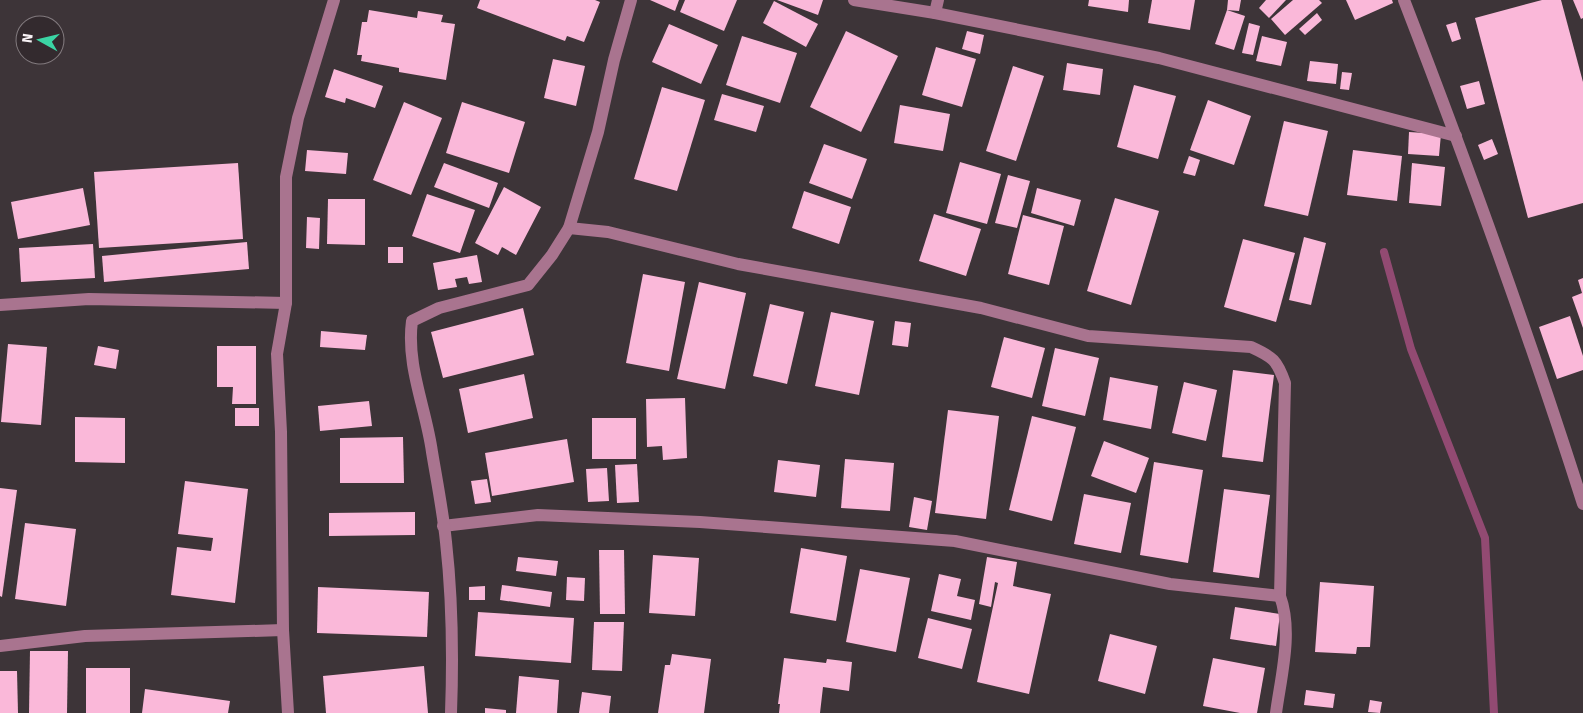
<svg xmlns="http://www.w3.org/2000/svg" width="1583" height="713" viewBox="0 0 1583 713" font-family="'Fira Sans',sans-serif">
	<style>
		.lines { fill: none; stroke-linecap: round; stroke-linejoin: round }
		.stream { stroke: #924a72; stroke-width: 8 }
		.building { fill: #fab8d9 }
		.minor { stroke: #a9748f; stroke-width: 12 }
	</style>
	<rect width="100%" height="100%" fill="#3d3438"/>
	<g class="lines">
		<!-- stream -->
		<path class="stream" d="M1384 252 1411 349 1485 538 1494 713"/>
	</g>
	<!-- building -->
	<g class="building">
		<path d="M480 0H595L600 2 584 42 567 36 565 41 477 8Z"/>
		<path d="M650 0H679L675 11Z"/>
		<path d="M685 0H737L724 31 680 12Z"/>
		<path d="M777 0H823L818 15Z"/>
		<path d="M1089 0H1129L1128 12 1088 6Z"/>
		<path d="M1152 0H1195L1190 30 1148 23Z"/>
		<path d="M1228 0H1241L1239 11 1227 10Z"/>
		<path d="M1266 0H1286L1269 18 1259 8Z"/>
		<path d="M1293 0H1319L1322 3 1285 35 1271 19Z"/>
		<path d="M1346 0H1392L1393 3 1355 20Z"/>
		<path d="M1542 0H1561L1583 82V203L1528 218 1475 18Z"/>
		<path d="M1573 0H1583V18L1581 19Z"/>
		<path d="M774 1 818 24 806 47 763 23Z"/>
		<path d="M369 10 417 18 418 11 443 15 441 22 455 24 446 80 399 72V68L361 61 362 55H357L362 22H367Z"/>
		<path d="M1227 10 1245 16 1234 50 1215 44Z"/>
		<path d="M1317 13 1322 20 1305 35 1299 29Z"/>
		<path d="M1456 22 1461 39 1452 42 1446 25Z"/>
		<path d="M1249 23 1260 26 1253 55 1242 53Z"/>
		<path d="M669 24 718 45 701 84 652 62Z"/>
		<path d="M846 31 898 56 861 132 810 107Z"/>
		<path d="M967 31 984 35 980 54 962 49Z"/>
		<path d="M742 36 797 53 780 103 726 85Z"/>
		<path d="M1262 36 1287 42 1281 66 1256 61Z"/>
		<path d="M936 47 976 59 962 107 922 95Z"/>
		<path d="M553 59 585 66 576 106 544 98Z"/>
		<path d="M1310 61 1338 64 1336 84 1307 81Z"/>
		<path d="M1067 63 1103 69 1100 95 1063 90Z"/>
		<path d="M1013 66 1044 76 1016 161 986 151Z"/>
		<path d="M334 69 383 86 375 108 346 98 345 103 325 97Z"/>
		<path d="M1342 72 1352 73 1349 90 1340 89Z"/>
		<path d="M1479 81 1485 104 1467 109 1460 86Z"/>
		<path d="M1134 85 1176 96 1158 159 1117 147Z"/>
		<path d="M662 87 705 100 677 191 634 179Z"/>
		<path d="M722 94 764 106 756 132 714 120Z"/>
		<path d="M1208 100 1251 116 1234 165 1190 150Z"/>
		<path d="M404 102 442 118 411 195 373 180Z"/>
		<path d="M462 102 525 122 509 173 446 153Z"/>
		<path d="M900 105 950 114 943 151 894 143Z"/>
		<path d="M1284 121 1328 131 1308 216 1264 206Z"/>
		<path d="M1409 132 1441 134 1439 156 1408 154Z"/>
		<path d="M1492 139 1498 154 1484 160 1478 145Z"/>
		<path d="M824 144 867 159 852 199 809 183Z"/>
		<path d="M307 150 348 153 346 174 305 171Z"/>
		<path d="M1353 150 1402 156 1397 201 1347 195Z"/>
		<path d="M1189 156 1200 160 1195 176 1183 173Z"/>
		<path d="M960 162 1001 174 987 224 946 213Z"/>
		<path d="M238 163 243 239 99 248 94 172Z"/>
		<path d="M444 163 498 183 489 208 434 187Z"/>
		<path d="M1412 163 1445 167 1441 206 1409 203Z"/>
		<path d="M1008 175 1030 181 1017 228 995 223Z"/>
		<path d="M504 187 541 207 516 255 502 247 498 255 475 243Z"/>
		<path d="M83 188 90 225 18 239 11 202Z"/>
		<path d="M1037 188 1081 200 1074 226 1031 213Z"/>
		<path d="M804 191 851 207 839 244 792 228Z"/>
		<path d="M427 194 475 210 460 253 412 236Z"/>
		<path d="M1115 198 1159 211 1131 305 1087 291Z"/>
		<path d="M328 199H365V245L327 244Z"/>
		<path d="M934 214 981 229 966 276 919 261Z"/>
		<path d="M1023 215 1064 226 1049 285 1008 274Z"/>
		<path d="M307 217 320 218 319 249 306 248Z"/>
		<path d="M1304 237 1326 243 1311 305 1289 300Z"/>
		<path d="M1243 239 1295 253 1276 322 1224 307Z"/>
		<path d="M247 242 249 269 104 282 102 256Z"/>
		<path d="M93 244 95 278 21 282 19 248Z"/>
		<rect x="388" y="247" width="15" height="16"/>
		<path d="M477 255 482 282 469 284 467 277 455 279 457 287 438 290 433 263Z"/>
		<path d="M643 274 685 282 669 371 626 363Z"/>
		<path d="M1583 278V328L1572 297 1582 293 1578 280Z"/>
		<path d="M699 282 746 293 725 389 677 379Z"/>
		<path d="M770 304 804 312 787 384 753 376Z"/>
		<path d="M523 308 534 355 443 378 431 332Z"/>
		<path d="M831 312 874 321 859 395 815 386Z"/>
		<path d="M1570 316 1583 356V370L1557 379 1539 327Z"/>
		<path d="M895 321 911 323 908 347 892 345Z"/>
		<path d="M321 331 367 335 365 350 320 347Z"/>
		<path d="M1004 337 1045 348 1032 398 991 387Z"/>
		<path d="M8 344 47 347 41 425 1 422Z"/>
		<path d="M98 346 119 350 116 369 94 365Z"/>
		<path d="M217 346H256V404H232L233 387H217Z"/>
		<path d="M1055 348 1099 358 1085 416 1042 406Z"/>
		<path d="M1233 370 1274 375 1263 462 1222 457Z"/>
		<path d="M524 374 533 418 468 433 459 389Z"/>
		<path d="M1110 377 1158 386 1151 429 1103 420Z"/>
		<path d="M1184 382 1217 390 1206 441 1172 433Z"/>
		<path d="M685 398 687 458 663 460 662 446 647 447 646 399Z"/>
		<path d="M369 401 372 426 320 431 318 406Z"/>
		<rect x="235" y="408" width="24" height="18"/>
		<path d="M948 410 999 416 986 519 935 513Z"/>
		<path d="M1032 416 1076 427 1052 521 1009 510Z"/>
		<path d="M75 417 125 418V463L75 462Z"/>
		<rect x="592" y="418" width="44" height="41"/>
		<path d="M403 437 404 483H340V438Z"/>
		<path d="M567 439 574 482 492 496 485 453Z"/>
		<path d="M1104 441 1149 458 1136 493 1091 476Z"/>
		<path d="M845 459 894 463 890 511 841 508Z"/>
		<path d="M778 460 820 465 816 497 774 492Z"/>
		<path d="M1154 462 1203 470 1188 563 1140 555Z"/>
		<path d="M637 464 639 502 617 503 615 465Z"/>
		<path d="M607 468 609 501 588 502 586 469Z"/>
		<path d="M487 479 491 502 475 504 471 481Z"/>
		<path d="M185 481 248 489 235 603 171 595 177 547 211 551 213 538 178 534Z"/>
		<path d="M0 488 17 490 2 597 0 596Z"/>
		<path d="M1224 489 1270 495 1259 578 1213 572Z"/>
		<path d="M1084 494 1131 503 1121 553 1074 544Z"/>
		<path d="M914 497 932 501 927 530 909 527Z"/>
		<path d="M415 512V535L329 536V513Z"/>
		<path d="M25 523 76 529 66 606 15 599Z"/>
		<path d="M801 548 847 556 836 621 790 613Z"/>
		<path d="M599 550H624L625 614H600Z"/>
		<path d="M653 555 699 558 695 616 649 613Z"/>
		<path d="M518 557 558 561 556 576 516 571Z"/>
		<path d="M987 557 1017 562 1013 586 1051 594 1029 694 977 682 998 583 995 582 991 607 979 604Z"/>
		<path d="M860 569 910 578 896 652 846 642Z"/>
		<path d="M939 574 961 579 957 596 975 600 971 620 931 611Z"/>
		<path d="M567 577 585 578 584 601 566 600Z"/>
		<path d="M1320 582 1374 586 1370 647H1357L1356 654 1315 652Z"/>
		<path d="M502 585 552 592 550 607 500 600Z"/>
		<path d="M485 586V600H469V587Z"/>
		<path d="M318 587 429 592 427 637 317 633Z"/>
		<path d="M1235 607 1280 614 1276 646 1230 639Z"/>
		<path d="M478 612 574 618 571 663 475 656Z"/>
		<path d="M928 618 972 629 962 669 918 658Z"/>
		<path d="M594 622H624L622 671 592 670Z"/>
		<path d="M1110 634 1157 646 1145 694 1098 681Z"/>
		<path d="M30 651H68L67 713H29Z"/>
		<path d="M672 654 711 659 704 713H658L665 665H670Z"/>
		<path d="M784 658 826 663 827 659 852 662 849 691 823 687 820 713H779L780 704H778Z"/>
		<path d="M1213 658 1265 668 1257 713H1240L1203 706Z"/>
		<path d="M424 666 428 713H326L323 676Z"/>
		<rect x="86" y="668" width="44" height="45"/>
		<path d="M0 671H17L18 713H0Z"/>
		<path d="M519 676 559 680 557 713H516Z"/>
		<path d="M145 689 230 701 228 713H142Z"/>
		<path d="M1306 690 1335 694 1333 708 1304 705Z"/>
		<path d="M582 692 611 696 609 713H579Z"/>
		<path d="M1370 700 1382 702 1380 713 1368 712Z"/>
		<path d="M485 708 506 710V713H485Z"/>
	</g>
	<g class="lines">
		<!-- minor -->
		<g class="minor">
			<path d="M854 0 935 13 1159 58 1456 136"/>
			<path d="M1404 0C1468 166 1529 334 1583 504"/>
			<path d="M935 13 938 0"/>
			<path d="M569 228 608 232 738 264 981 308 1088 336 1251 347C1273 357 1277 360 1285 383L1280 596C1293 632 1281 676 1276 713"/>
			<path d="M0 305 89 299 286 303"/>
			<path d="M443 526 538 515 700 522 955 541 1170 584 1280 596"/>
			<path d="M0 646 85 636 283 630"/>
			<path d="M288 713 283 630 281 432 277 354 286 303V177L298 118 334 0"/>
			<path d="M451 713C453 658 452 596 446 542 443 512 437 482 432 452 426 408 406 366 412 321L439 308 528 285 552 255 569 228 598 132 614 60 631 0"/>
		</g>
	</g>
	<!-- north arrow -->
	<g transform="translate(40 40) rotate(278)"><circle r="24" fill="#332a2e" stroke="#827a7e"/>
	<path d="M0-4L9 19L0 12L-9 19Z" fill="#3bd4a4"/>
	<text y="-8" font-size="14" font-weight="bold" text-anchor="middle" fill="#f8f2f5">N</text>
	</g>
</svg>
